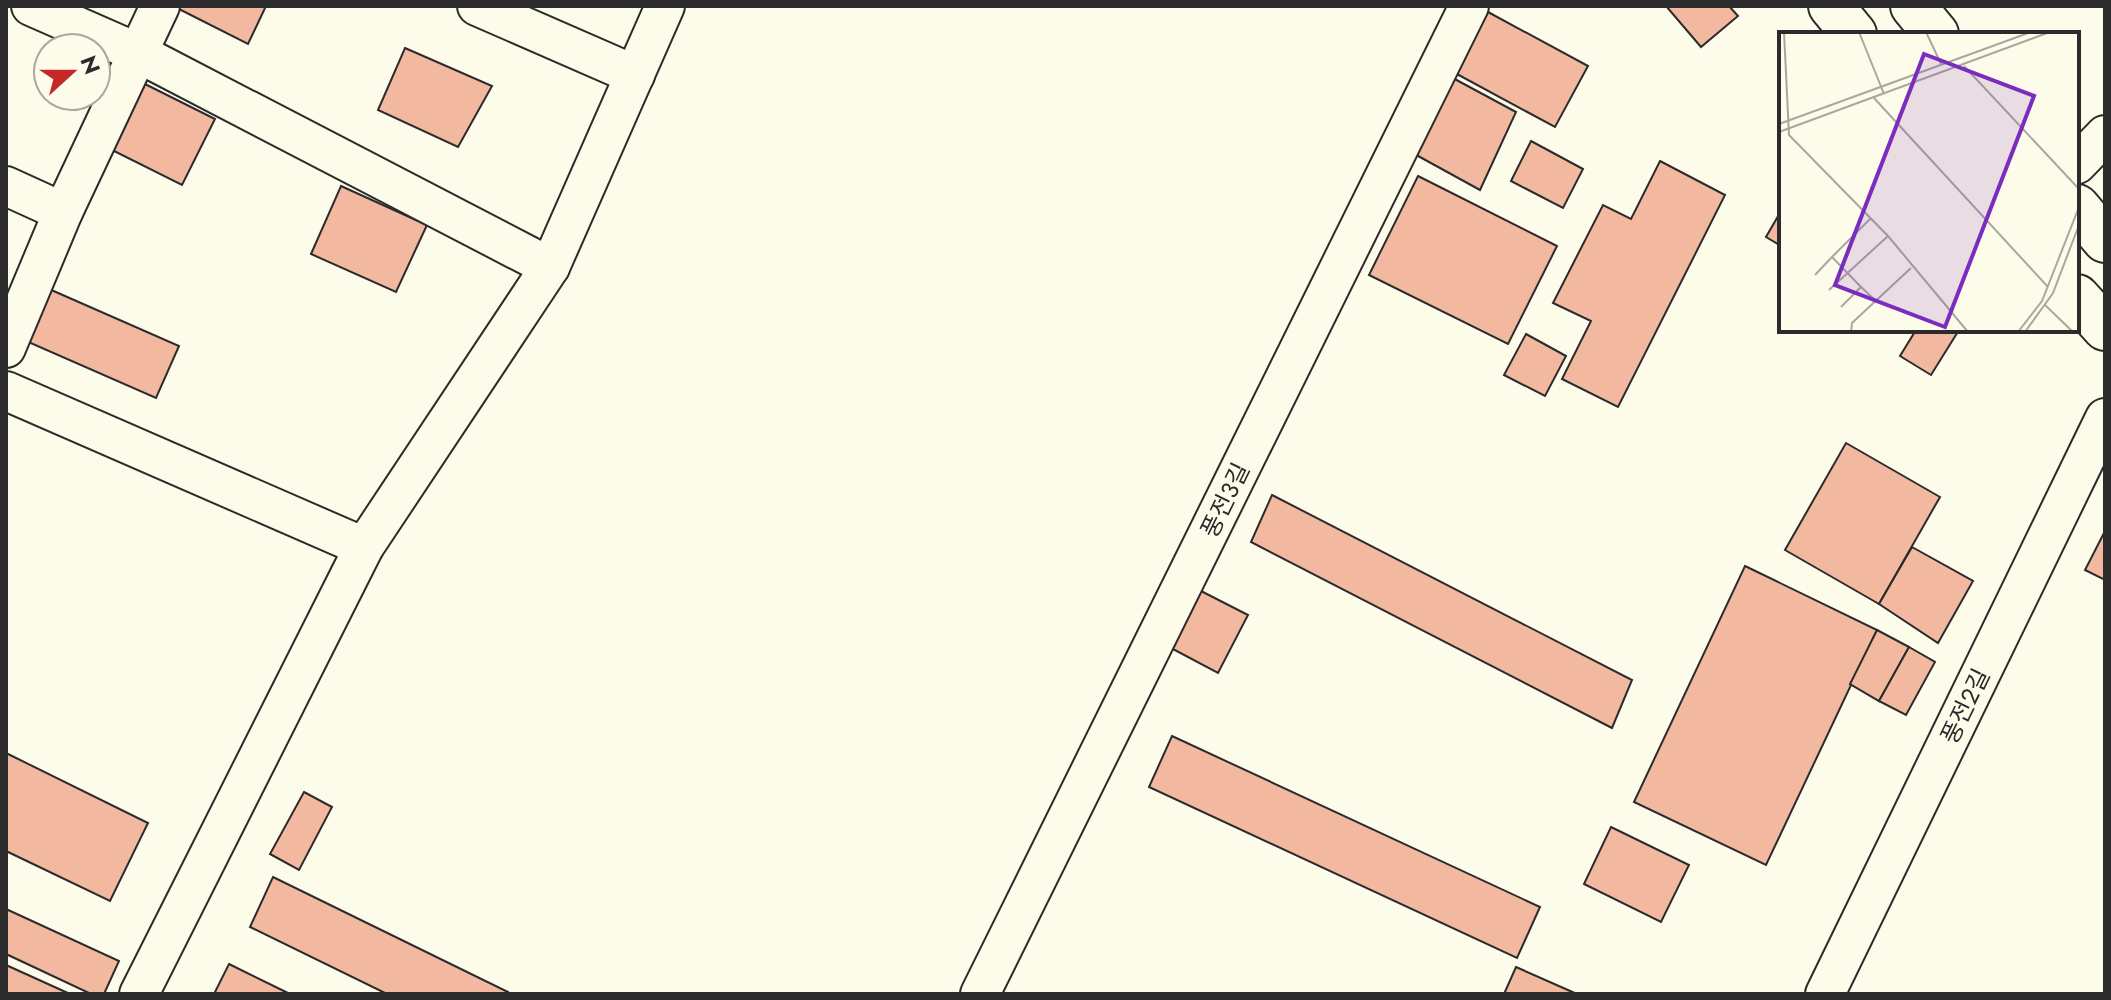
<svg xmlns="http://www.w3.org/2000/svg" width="2111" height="1000" viewBox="0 0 2111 1000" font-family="Jost,'Noto Sans KR',sans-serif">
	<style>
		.building { fill: #f2b8a0; stroke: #2b2b2b; stroke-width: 2 }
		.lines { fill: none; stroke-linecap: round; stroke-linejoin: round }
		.minor-casing { stroke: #2b2b2b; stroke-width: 42 }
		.major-casing { stroke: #2b2b2b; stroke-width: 48 }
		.minor { stroke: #fdfbea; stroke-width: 38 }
		.major { stroke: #fdfbea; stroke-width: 44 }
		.labels { text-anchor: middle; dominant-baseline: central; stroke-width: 6; stroke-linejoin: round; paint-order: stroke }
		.street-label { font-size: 24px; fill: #2b2b2b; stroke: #fdfbea }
		.inset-road { fill: none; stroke: #a9a89e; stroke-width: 2 }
		.view { fill: #7b2cbf; fill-opacity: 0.15; stroke: #7b2cbf; stroke-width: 4 }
		.inset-edge { fill: none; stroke: #2b2b2b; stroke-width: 4 }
	</style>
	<rect width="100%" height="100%" fill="#fdfbea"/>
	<!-- building -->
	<g class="building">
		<path d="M173 6H266L248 44Z"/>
		<path d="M1666 6H1729L1738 16 1701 47Z"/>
		<path d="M1488 12 1588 66 1555 127 1455 73Z"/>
		<path d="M405 48 492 86 458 147 378 110Z"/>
		<path d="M131 77 215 119 182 185 98 143Z"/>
		<path d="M1451 77 1516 112 1480 190 1409 151Z"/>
		<path d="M1531 141 1583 169 1563 208 1511 181Z"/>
		<path d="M1660 161 1725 195 1618 407 1562 379 1591 321 1553 303 1603 205 1631 219Z"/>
		<path d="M1418 176 1557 246 1508 344 1369 275Z"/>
		<path d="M341 186 427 225 396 292 311 254Z"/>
		<path d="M1781 211V246L1766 237Z"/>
		<path d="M49 289 179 346 156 398 26 341Z"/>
		<path d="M1916 330H1959L1931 375 1900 356Z"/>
		<path d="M1526 334 1566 356 1545 396 1504 375Z"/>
		<path d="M1846 443 1940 497 1879 604 1785 550Z"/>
		<path d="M1272 495 1632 680 1612 728 1251 542Z"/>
		<path d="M2105 531V580L2085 570Z"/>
		<path d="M1912 547 1973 581 1938 643 1879 604Z"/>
		<path d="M1745 566 1877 630 1766 865 1634 802Z"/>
		<path d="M1201 591 1248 615 1218 673 1171 648Z"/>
		<path d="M1877 630 1909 647 1879 701 1850 684Z"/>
		<path d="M1909 647 1935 662 1906 715 1879 701Z"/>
		<path d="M1172 736 1540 907 1517 958 1149 787Z"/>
		<path d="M6 753 148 823 110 901 6 851Z"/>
		<path d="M304 792 332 807 299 870 270 854Z"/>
		<path d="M1611 827 1689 865 1661 922 1584 884Z"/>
		<path d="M273 877 508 992 507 994H387L250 927Z"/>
		<path d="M6 909 119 961 104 994H91L6 954Z"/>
		<path d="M229 964 290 994H214Z"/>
		<path d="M6 965 70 994H6Z"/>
		<path d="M1516 967 1577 994H1504Z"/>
	</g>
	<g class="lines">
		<!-- minor casing -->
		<g class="minor-casing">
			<g id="minor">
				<path d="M31 6 138 53 550 267"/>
				<path d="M477 6 635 75"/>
				<path d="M2077 164 2105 135"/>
				<path d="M6 186 63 212 6 348"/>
				<path d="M63 212 160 6"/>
				<path d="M6 391 364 547"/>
				<path d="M139 994 364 547 550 267 665 6"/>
				<path d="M980 994 1469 6"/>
				<path d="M1825 994 2105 418"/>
			</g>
		</g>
		<!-- major casing -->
		<g class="major-casing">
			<g id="major">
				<path d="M1831 6 1854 34"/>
				<path d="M1913 6 1936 34"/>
				<path d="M2077 207 2105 240"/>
				<path d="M2077 297 2105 328"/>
			</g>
		</g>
		<!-- minor -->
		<use href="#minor" class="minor"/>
		<!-- major -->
		<use href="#major" class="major"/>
	</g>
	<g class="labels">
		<!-- street labels -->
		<g class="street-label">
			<text transform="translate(1225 500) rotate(-64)">풍전3길</text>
			<text transform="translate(1965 706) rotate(-64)">풍전2길</text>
		</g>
	</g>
	<!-- overview -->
	<g transform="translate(1779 32)">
		<rect width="300" height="300" fill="#fdfbea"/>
		<path class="inset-road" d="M5 0 10 103 109 204 189 300M80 0 105 62M147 0 162 32M185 34 300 157M95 66 269 255M0 92 252 0M0 100 271 0M53 225 91 187M36 243 53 225 82 255M50 258 109 204M266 273 294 300M62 275 82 255 98 270M72 300 73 291 132 236M239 300 263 269 300 175M246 300 274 261 300 193"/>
		<path class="view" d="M145 22 255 64 166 295 56 253Z"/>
		<rect width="300" height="300" class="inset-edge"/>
	</g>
	<!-- border -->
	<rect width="2111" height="1000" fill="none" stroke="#2b2b2b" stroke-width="16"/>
	<!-- north arrow -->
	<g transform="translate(72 72) rotate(69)"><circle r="38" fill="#fdfbea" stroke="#a9a89e" stroke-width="2"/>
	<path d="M0-6L14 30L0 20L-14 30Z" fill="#c62828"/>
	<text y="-12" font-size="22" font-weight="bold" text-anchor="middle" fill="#2b2b2b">N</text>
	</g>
</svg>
